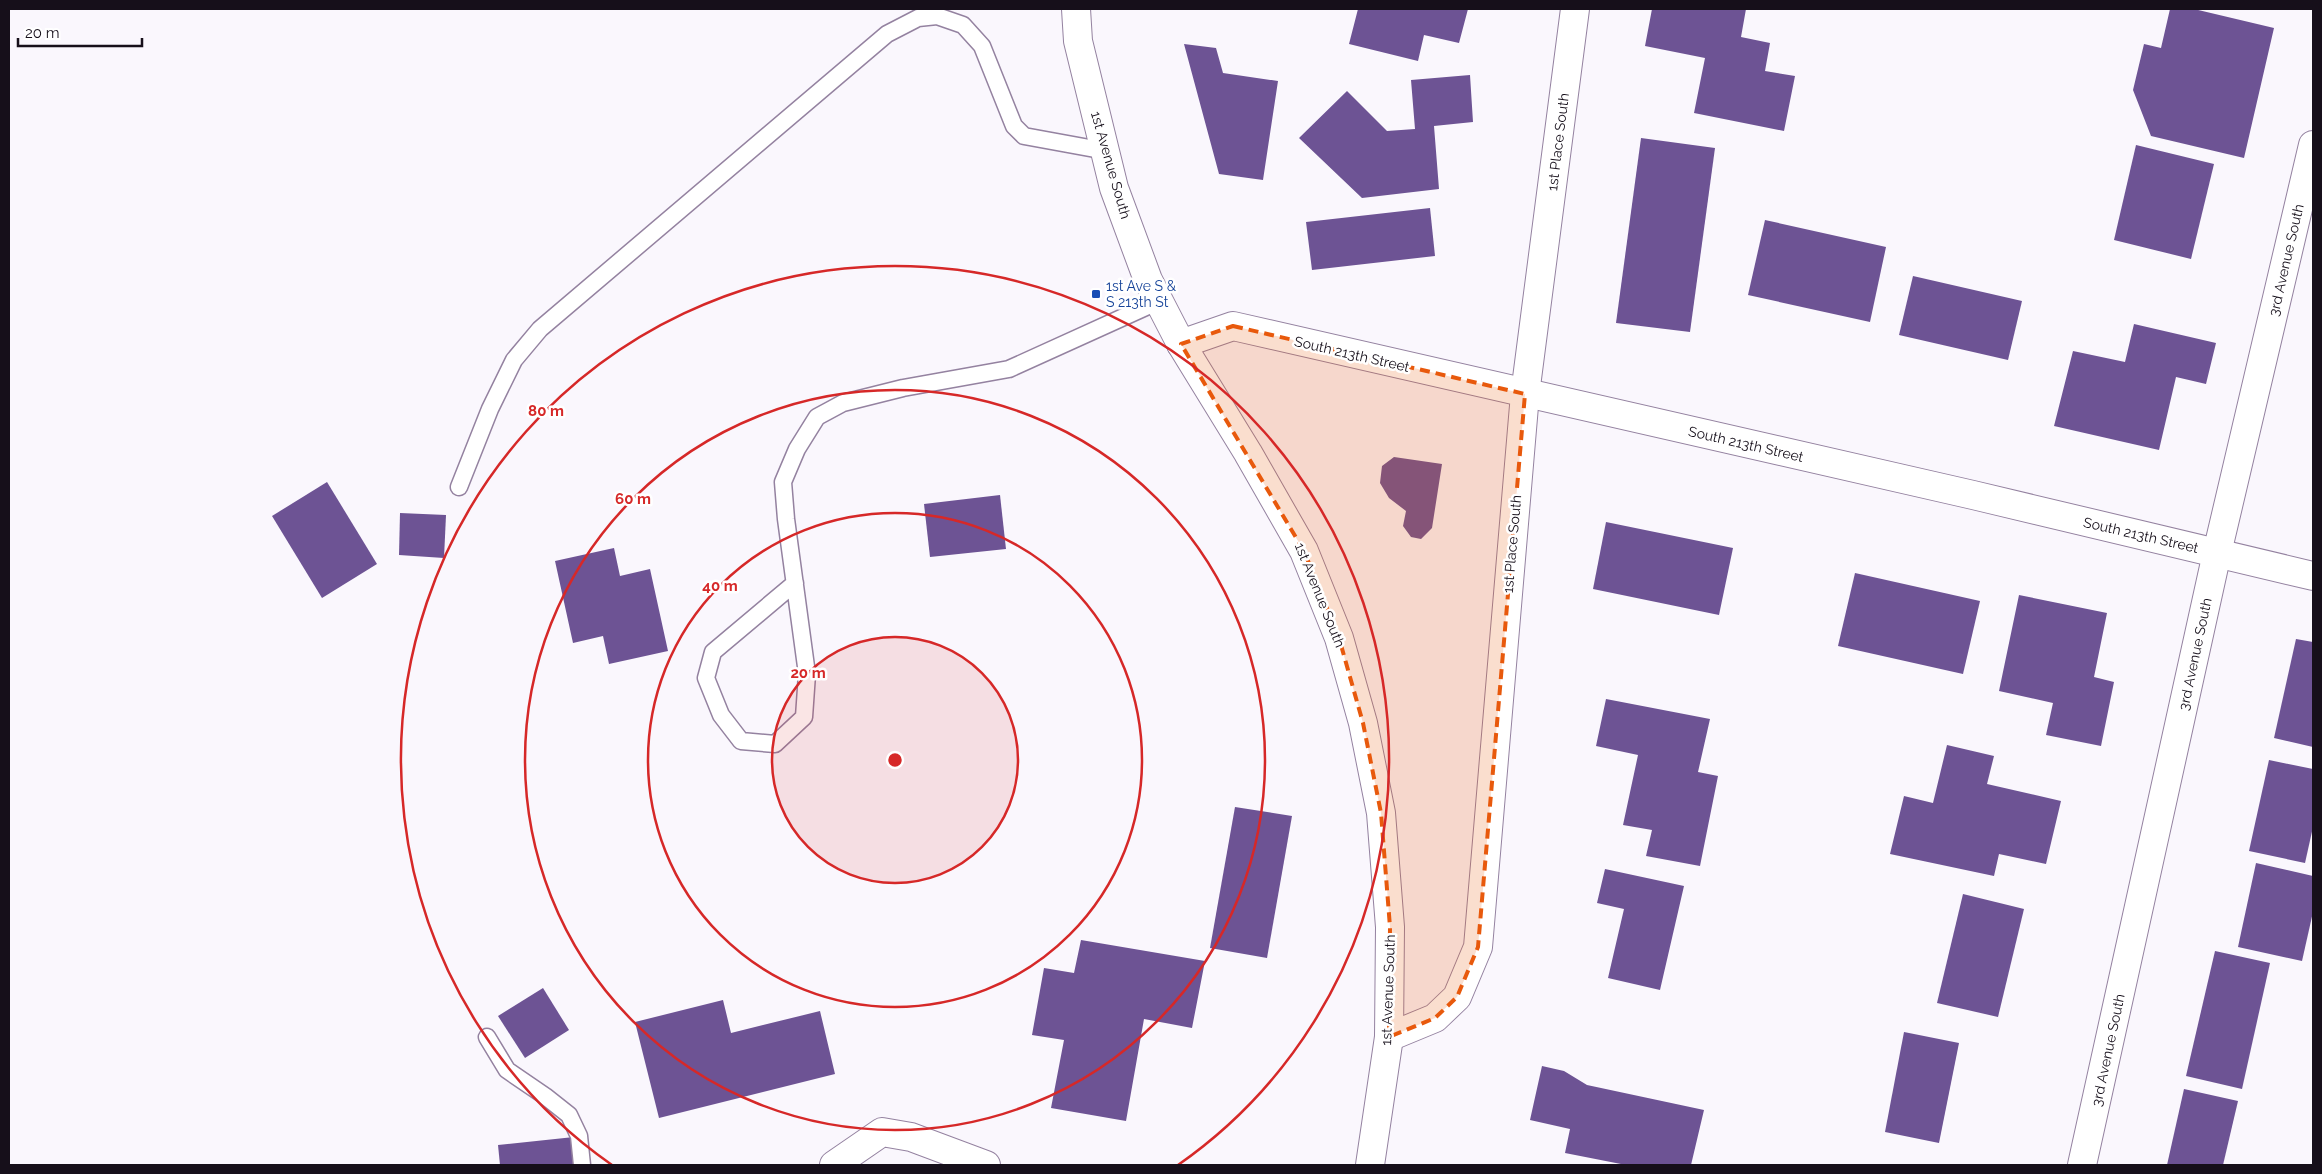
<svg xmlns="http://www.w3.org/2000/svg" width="2322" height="1174" viewBox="0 0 2322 1174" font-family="Raleway,sans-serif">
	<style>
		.building { fill: #6d5394 }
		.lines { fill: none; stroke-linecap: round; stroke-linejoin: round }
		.service-casing { stroke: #9482a0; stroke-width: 19 }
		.minor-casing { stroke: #9482a0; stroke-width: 30 }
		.primary-casing { stroke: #9482a0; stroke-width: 30 }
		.service { stroke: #fff; stroke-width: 16 }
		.minor { stroke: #fff; stroke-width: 28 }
		.primary { stroke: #fff; stroke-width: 28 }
		.marked { fill: #e8590c; fill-opacity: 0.2; stroke: #e8590c; stroke-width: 4; stroke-dasharray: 10 6; stroke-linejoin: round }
		.ring { fill: none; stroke: #d62828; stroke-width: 2.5 }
		.transit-dot { fill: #1a4fb4; stroke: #fff; stroke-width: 2 }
		.labels { text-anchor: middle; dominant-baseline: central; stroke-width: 5; stroke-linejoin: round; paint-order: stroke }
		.street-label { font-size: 14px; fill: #160f1a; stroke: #fff }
		.transit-label { font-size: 14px; fill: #164399; stroke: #fff; text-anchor: start }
		.centre { fill: #d62828; stroke: #fff; stroke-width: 2.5 }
		.ring-label { font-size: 15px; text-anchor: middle; font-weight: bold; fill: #d62828; stroke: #fff; stroke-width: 5; stroke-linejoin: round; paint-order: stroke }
	</style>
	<rect width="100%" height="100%" fill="#faf7fd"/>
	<!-- building -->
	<g class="building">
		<path d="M1358 9H1468L1459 43 1424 35 1418 61 1349 44Z"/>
		<path d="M1652 9H1746L1741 37 1770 43 1765 71 1795 76 1784 131 1694 113 1705 58 1645 46Z"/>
		<path d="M2170 9H2194L2274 28 2244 158 2151 136 2133 90 2144 44 2161 48Z"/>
		<path d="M1184 44 1216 48 1223 73 1278 81 1263 180 1219 174Z"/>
		<path d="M1470 75 1473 122 1434 126 1439 189 1362 198 1299 138 1347 91 1387 131 1415 129 1411 80Z"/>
		<path d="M1641 138 1715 148 1690 332 1616 323Z"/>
		<path d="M2136 145 2214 164 2191 259 2114 240Z"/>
		<path d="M1430 208 1435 256 1312 270 1306 222Z"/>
		<path d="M1765 220 1886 247 1870 322 1748 295Z"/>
		<path d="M1913 276 2022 301 2008 360 1899 335Z"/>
		<path d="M2134 324 2216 343 2206 384 2176 377 2159 450 2054 426 2073 351 2125 362Z"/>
		<path d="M1394 457 1442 464 1432 528 1421 539 1411 537 1403 526 1406 511 1389 498 1380 483 1382 466Z"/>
		<path d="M327 482 377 564 322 598 272 516Z"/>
		<path d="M1000 495 1006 549 930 557 924 504Z"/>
		<path d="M400 513 446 515 444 558 399 555Z"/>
		<path d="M1606 522 1733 548 1719 615 1593 589Z"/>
		<path d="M614 548 620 576 650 569 668 651 609 664 603 636 573 643 555 561Z"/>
		<path d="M1855 573 1980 601 1963 674 1838 646Z"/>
		<path d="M2019 595 2107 613 2094 677 2114 682 2101 746 2046 735 2053 703 1999 691Z"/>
		<path d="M2296 639 2313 642V747L2274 738Z"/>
		<path d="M1606 699 1710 719 1698 772 1718 776 1700 866 1646 856 1652 830 1623 825 1638 755 1596 746Z"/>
		<path d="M1947 745 1994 756 1987 784 2061 801 2046 864 1999 854 1994 876 1890 854 1904 796 1933 803Z"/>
		<path d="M2269 760 2313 769V827L2305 863 2249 851Z"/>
		<path d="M1235 807 1292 816 1267 958 1210 948Z"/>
		<path d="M2256 863 2313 876V912L2302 961 2238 947Z"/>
		<path d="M1605 869 1684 886 1660 990 1608 978 1624 909 1597 903Z"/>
		<path d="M1963 894 2024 909 1998 1017 1937 1003Z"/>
		<path d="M1081 940 1205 961 1192 1028 1144 1019 1126 1121 1051 1108 1064 1040 1032 1035 1044 968 1074 973Z"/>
		<path d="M2215 951 2270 963 2242 1089 2186 1076Z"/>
		<path d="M543 988 569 1030 525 1058 498 1016Z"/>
		<path d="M723 1000 731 1033 820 1011 835 1074 659 1118 635 1022Z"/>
		<path d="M1904 1032 1959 1043 1939 1143 1885 1132Z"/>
		<path d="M1542 1066 1564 1071 1587 1085 1704 1110 1691 1165H1626L1565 1153 1570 1129 1530 1120Z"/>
		<path d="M2184 1089 2238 1101 2223 1165H2167Z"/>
		<path d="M574 1137 577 1165H500L498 1145Z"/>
	</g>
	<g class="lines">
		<!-- service casing -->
		<g class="service-casing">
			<g id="service">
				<path d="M459 487 490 409 514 360 540 329 887 34 918 18 937 16 963 25 982 46 1014 126 1024 136 1106 151"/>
				<path d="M795 583 713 652 706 678 721 715 741 741 775 744 804 717 807 674 786 519 783 482 797 449 817 417 843 403 903 388 1009 369 1159 301"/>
				<path d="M487 1037 507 1070 545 1096 569 1115 579 1136 582 1165"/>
			</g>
		</g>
		<!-- minor casing -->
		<g class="minor-casing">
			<g id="minor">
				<path d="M1181 344 1233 326 1973 495 2313 576"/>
				<path d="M1389 1037 1435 1018 1457 997 1478 947 1525 394 1575 9"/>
				<path d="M834 1165 882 1132 911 1137 986 1165"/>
				<path d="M2082 1165 2217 553 2313 145"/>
			</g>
		</g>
		<!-- primary casing -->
		<g class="primary-casing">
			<path id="primary" d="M1076 9 1078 41 1114 188 1148 280 1181 344 1248 453 1304 551 1339 638 1363 723 1381 813 1390 927 1389 1037 1370 1165"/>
		</g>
		<!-- service -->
		<use href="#service" class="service"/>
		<!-- minor -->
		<use href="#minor" class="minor"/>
		<!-- primary -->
		<use href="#primary" class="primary"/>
	</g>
	<!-- marked area -->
	<path class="marked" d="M1233 326 1525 394 1478 947 1457 997 1435 1018 1389 1037 1390 927 1381 813 1363 723 1339 638 1304 551 1181 344Z"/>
	<!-- distance rings -->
	<circle cx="895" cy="760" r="123" fill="#d62828" fill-opacity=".12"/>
	<g class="ring">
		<circle cx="895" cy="760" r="123"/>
		<circle cx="895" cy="760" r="247"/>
		<circle cx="895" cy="760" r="370"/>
		<path d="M612 1165A494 494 0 1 1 1178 1165"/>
	</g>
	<!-- markers -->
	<rect class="transit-dot" x="1091" y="289" width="10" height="10" rx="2.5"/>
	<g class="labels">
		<!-- street labels -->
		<g class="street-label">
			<text transform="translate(1558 142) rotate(-83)">1st Place South</text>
			<text transform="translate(1111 165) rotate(74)">1st Avenue South</text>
			<text transform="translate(2286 260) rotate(-77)">3rd Avenue South</text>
			<text transform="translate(1352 354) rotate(13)">South 213th Street</text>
			<text transform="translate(1746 444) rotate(13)">South 213th Street</text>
			<text transform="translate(2141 535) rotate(13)">South 213th Street</text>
			<text transform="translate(1512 544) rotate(-85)">1st Place South</text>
			<text transform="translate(1320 595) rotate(68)">1st Avenue South</text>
			<text transform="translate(2195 654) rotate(-78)">3rd Avenue South</text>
			<text transform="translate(1388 990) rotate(-88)">1st Avenue South</text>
			<text transform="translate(2108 1050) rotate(-78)">3rd Avenue South</text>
		</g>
		<!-- transit labels -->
		<g class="transit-label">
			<text x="1106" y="286">1st Ave S &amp;<tspan x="1106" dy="16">S 213th St</tspan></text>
		</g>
	</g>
	<circle cx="895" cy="760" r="8" class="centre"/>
	<g class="ring-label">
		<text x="546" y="416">80 m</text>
		<text x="633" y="504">60 m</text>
		<text x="720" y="591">40 m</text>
		<text x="808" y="678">20 m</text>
	</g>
	<!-- border -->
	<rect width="2322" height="1174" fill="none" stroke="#160f1a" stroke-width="20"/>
	<!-- scale -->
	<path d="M18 38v8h124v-8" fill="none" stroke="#160f1a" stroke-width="2.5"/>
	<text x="25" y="38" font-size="15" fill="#160f1a" stroke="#ffffff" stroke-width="4" paint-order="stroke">20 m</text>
</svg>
